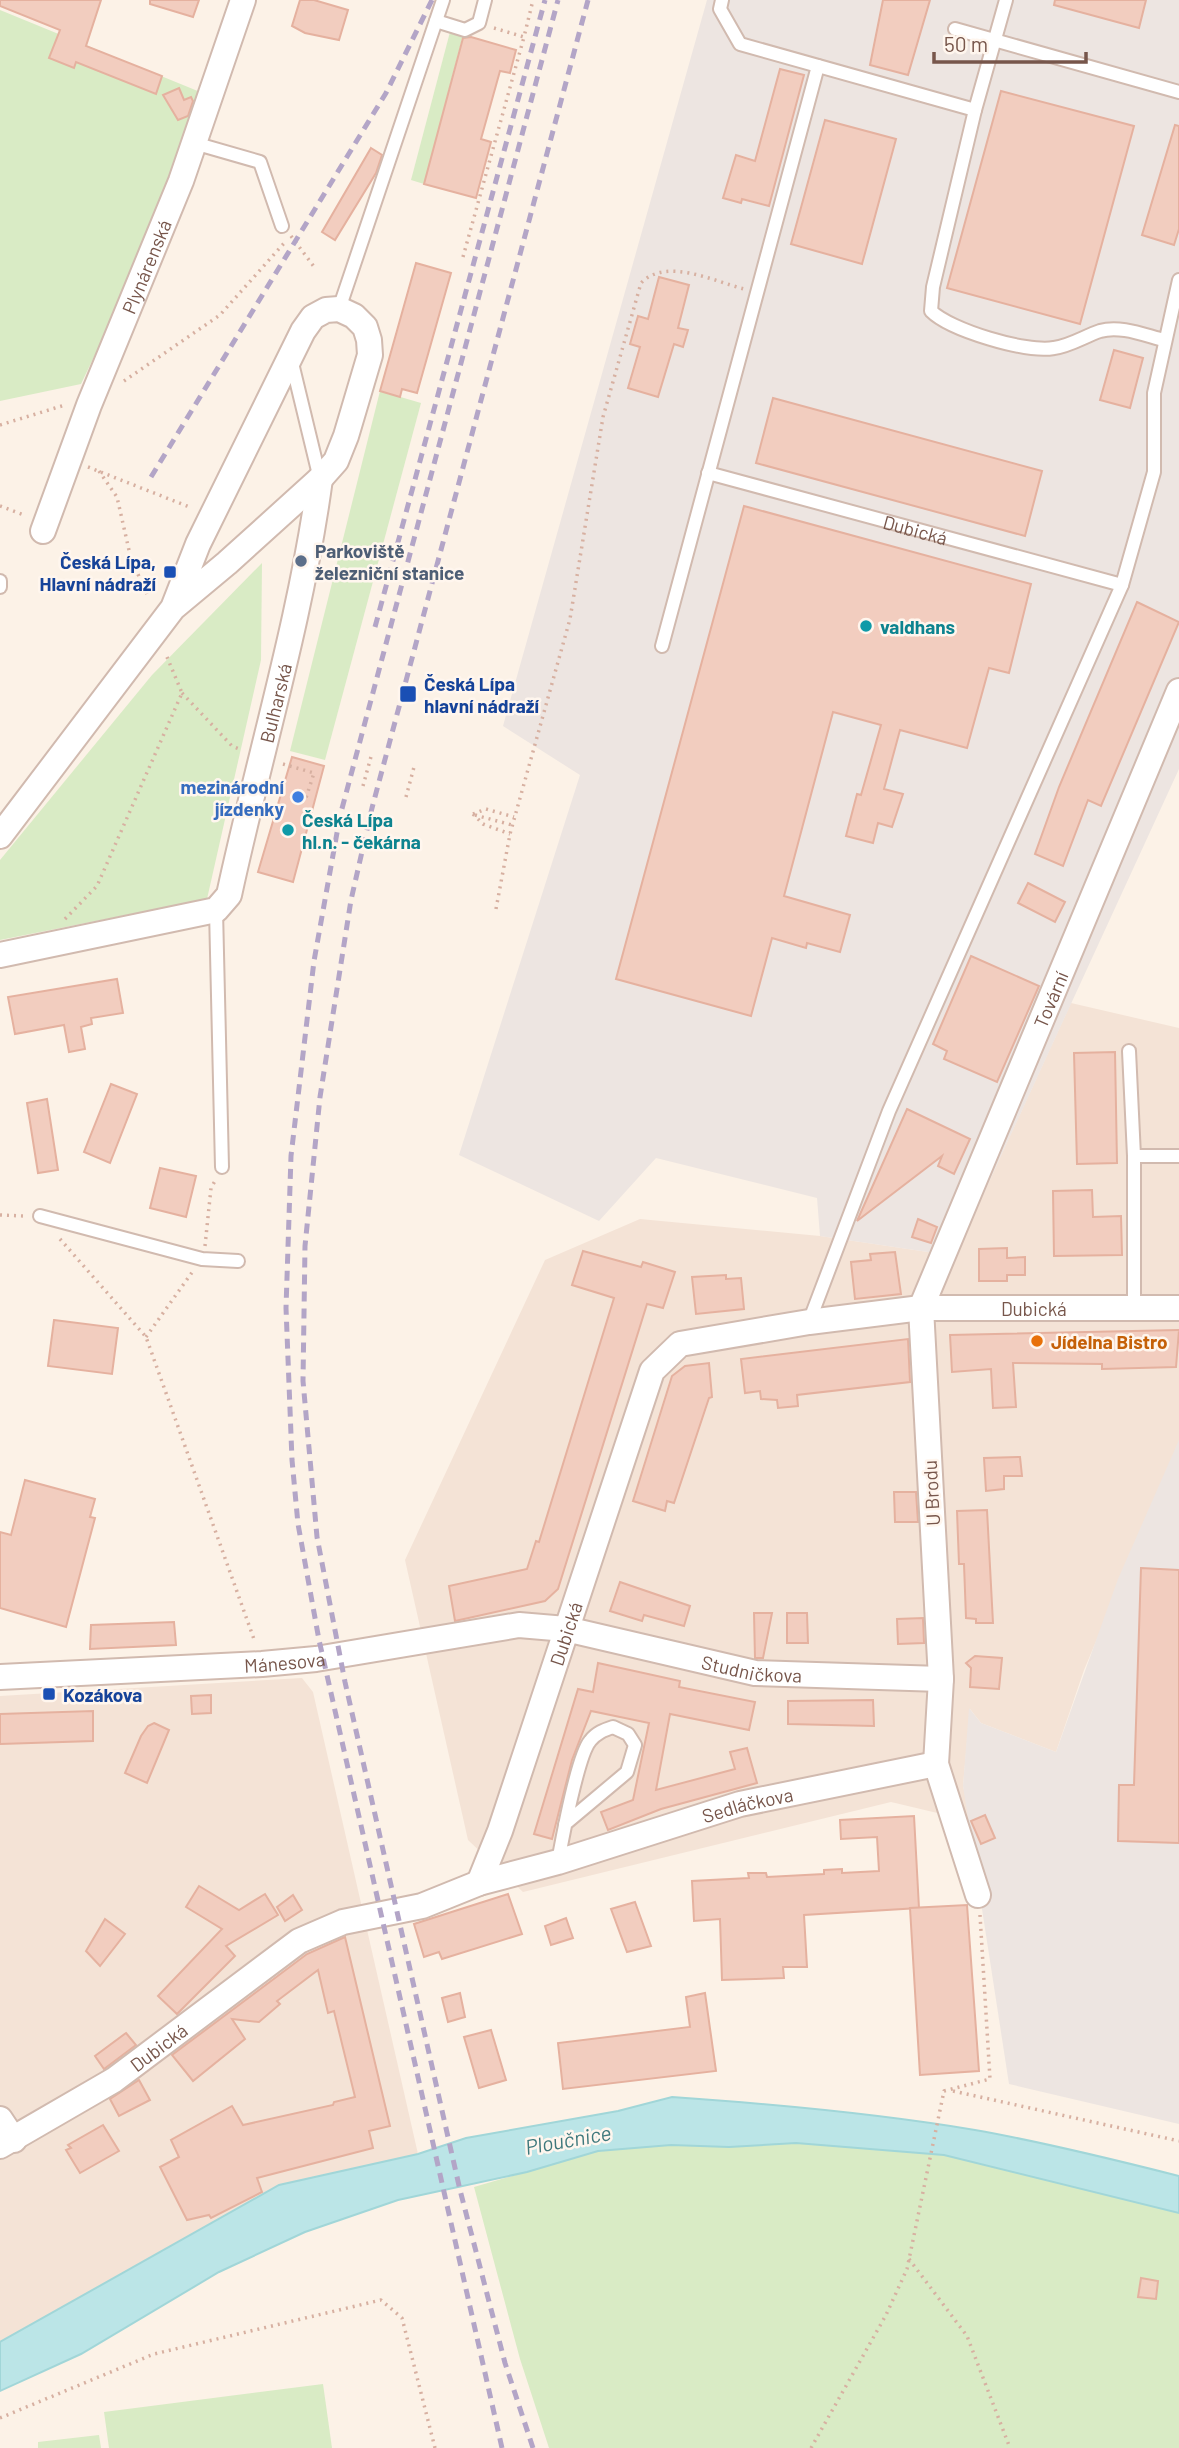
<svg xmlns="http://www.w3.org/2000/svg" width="1179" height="2448" viewBox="0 0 1179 2448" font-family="Barlow,sans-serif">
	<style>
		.residential { fill: #f4e3d6 }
		.industrial { fill: #ede5e1 }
		.green { fill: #d9ebc5 }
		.water { fill: #bbe5e7; stroke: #a1d6d8; stroke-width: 2 }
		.building { fill: #f2cdbf; stroke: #e5b19f; stroke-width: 2 }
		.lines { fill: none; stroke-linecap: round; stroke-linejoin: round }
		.service-casing { stroke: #d1baaf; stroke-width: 16 }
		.minor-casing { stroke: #d1baaf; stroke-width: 28 }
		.path { stroke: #d7b0a1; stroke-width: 3.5; stroke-dasharray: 2 5; stroke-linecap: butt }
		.service { stroke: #fff; stroke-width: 12 }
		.minor { stroke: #fff; stroke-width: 24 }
		.rail { stroke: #b3a5c7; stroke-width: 5; stroke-dasharray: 10 7; stroke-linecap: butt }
		.service-dot { fill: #5c6f8a; stroke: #fff6ee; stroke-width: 2.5 }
		.transit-dot { fill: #1a4fb4; stroke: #fff6ee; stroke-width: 2.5 }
		.culture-dot { fill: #0f9aa8; stroke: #fff6ee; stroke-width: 2.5 }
		.shop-dot { fill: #3f7fe0; stroke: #fff6ee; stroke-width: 2.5 }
		.food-dot { fill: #e8710a; stroke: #fff6ee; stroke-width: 2.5 }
		.labels { text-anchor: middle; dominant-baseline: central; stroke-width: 5; stroke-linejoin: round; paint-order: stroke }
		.street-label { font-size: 19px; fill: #77564b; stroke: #fff6ee }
		.service-label { font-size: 19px; font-weight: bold; fill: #4e5e75; stroke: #fff6ee; text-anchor: start }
		.transit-label { font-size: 19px; font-weight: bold; fill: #164399; stroke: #fff6ee; text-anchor: start }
		.culture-label { font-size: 19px; font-weight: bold; fill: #0d838f; stroke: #fff6ee; text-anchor: start }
		.shop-label { font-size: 19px; font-weight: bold; fill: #366cbe; stroke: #fff6ee; text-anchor: end }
		.food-label { font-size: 19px; font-weight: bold; fill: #c56008; stroke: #fff6ee; text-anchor: start }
		.water-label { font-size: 21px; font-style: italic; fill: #3e787c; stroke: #fff6ee }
	</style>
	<rect width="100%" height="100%" fill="#fcf2e7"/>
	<!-- residential -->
	<g class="residential">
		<path d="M1071 1003 1179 1028V1444L1084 1670 1056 1752 981 1723 970 1709 963 1786 971 1821 891 1802 523 1892 468 1840 405 1560 545 1260 640 1219 820 1236 955 1256Z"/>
		<path d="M302 1678 313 1692 418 2154 279 2185 0 2342V1696Z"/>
	</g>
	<!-- industrial -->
	<g class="industrial">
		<path d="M707 0H1179V769L955 1256 820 1236 817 1198 656 1158 599 1221 459 1155 580 775 503 726Z"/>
		<path d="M1179 1440V2124L1009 2084 963 1786 969 1708 981 1723 1056 1752 1118 1579Z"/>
	</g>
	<!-- green -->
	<g class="green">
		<path d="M0 10 205 94 112 319 81 384 0 401Z"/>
		<path d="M450 32 463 35 424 184 411 180Z"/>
		<path d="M380 391 421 403 325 760 290 751Z"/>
		<path d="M262 563 261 660 207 899 0 940V860L152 675Z"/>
		<path d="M797 2143 944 2155 1179 2213V2448H549L520 2359 474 2187 598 2151 671 2145 729 2147Z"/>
		<path d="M323 2384 332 2448H109L104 2412Z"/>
		<path d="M99 2435 101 2448H38V2442Z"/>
	</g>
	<!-- water -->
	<path class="water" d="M672 2097C773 2104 875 2113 975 2130 1043 2142 1112 2159 1179 2176V2213L944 2155 796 2143 729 2147 671 2145 598 2151 527 2172 398 2200 305 2232 219 2272 81 2354 0 2391V2342L279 2185 418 2154 466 2138 618 2111Z"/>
	<!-- building -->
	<g class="building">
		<path d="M0 0H101L86 46 162 76 156 94 76 62 74 68 49 58 60 30 0 6Z"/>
		<path d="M150 0H199L193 17 150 4Z"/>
		<path d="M300 0H314L348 10 339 40 305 33 292 26Z"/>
		<path d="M883 0H930L908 75 870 65Z"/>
		<path d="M1055 0H1146L1139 28 1054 5Z"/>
		<path d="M471 37 516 50 510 73 500 71 481 139 491 142 476 198 424 184 463 38Z"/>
		<path d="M780 69 804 75 769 206 742 199 741 203 723 198 736 155 755 161Z"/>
		<path d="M179 88 184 100 191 97 193 101 188 116 178 120 163 95Z"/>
		<path d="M1001 91 1134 126 1080 324 947 288Z"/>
		<path d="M825 120 896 139 862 264 791 244Z"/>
		<path d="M1175 125 1179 126V229L1174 245 1142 235Z"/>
		<path d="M371 148 382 155 376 173 335 240 322 232Z"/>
		<path d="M416 263 451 273 417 393 402 389 400 397 380 391Z"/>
		<path d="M659 277 689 285 678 328 688 330 683 347 674 344 658 397 628 388 640 347 630 344 638 316 648 319Z"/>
		<path d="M1114 350 1143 358 1130 408 1100 400Z"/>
		<path d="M773 398 1042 471 1025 536 756 463Z"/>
		<path d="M744 506 1031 584 1009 673 989 668 967 748 900 730 884 789 903 794 892 827 878 823 873 843 846 836 857 794 861 795 881 725 833 712 784 896 850 915 840 952 807 943 806 948 772 938 751 1016 616 979Z"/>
		<path d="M1137 602 1179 622 1101 806 1088 800 1063 866 1035 854 1059 787Z"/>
		<path d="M292 757 324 766 293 882 258 872Z"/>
		<path d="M1028 883 1065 902 1055 922 1018 903Z"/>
		<path d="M971 956 1039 986 997 1082 944 1059 947 1051 933 1044Z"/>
		<path d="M117 979 123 1013 91 1018 92 1024 81 1027 85 1049 69 1052 64 1025 15 1034 8 997Z"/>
		<path d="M1115 1052 1117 1163 1077 1164 1074 1053Z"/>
		<path d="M111 1084 137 1094 110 1163 84 1152Z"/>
		<path d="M47 1099 58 1170 38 1173 27 1103Z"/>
		<path d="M907 1109 970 1139 954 1174 938 1166 942 1156 857 1221Z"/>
		<path d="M160 1168 196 1176 186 1217 150 1208Z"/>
		<path d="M1092 1190 1093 1217 1121 1216 1122 1255 1054 1256 1053 1191Z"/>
		<path d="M918 1219 937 1227 931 1243 912 1237Z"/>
		<path d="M1007 1248V1258L1025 1257V1275H1007V1281H979V1249Z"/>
		<path d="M583 1251 641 1267 643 1262 675 1272 663 1308 647 1304 558 1589 545 1601 455 1621 449 1586 527 1569 536 1541 539 1542 614 1298 572 1285Z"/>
		<path d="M895 1252 901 1294 855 1299 851 1262 871 1260 870 1254Z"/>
		<path d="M726 1275V1279L741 1278 744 1309 696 1314 692 1277Z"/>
		<path d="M54 1320 118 1328 112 1374 48 1366Z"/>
		<path d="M1179 1330 1176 1367 1102 1369V1364L1013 1363 1016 1407 993 1408 991 1369 952 1372 950 1335Z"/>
		<path d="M908 1339 910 1382 797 1395 798 1406 778 1408 777 1400 761 1399 760 1391 745 1393 741 1359Z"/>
		<path d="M709 1363 712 1397 709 1398 674 1503 667 1501 665 1511 633 1501 672 1376 685 1366Z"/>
		<path d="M1020 1457 1022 1476H1004V1489L986 1491 984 1458Z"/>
		<path d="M25 1480 95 1499 90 1517 95 1518 66 1627 0 1608V1532L11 1535Z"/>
		<path d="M894 1492H916L918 1522H895Z"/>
		<path d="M987 1510 993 1623H976V1619L966 1618 964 1564H959L957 1511Z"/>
		<path d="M1141 1568 1179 1570V1843L1118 1841 1119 1785H1134Z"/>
		<path d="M620 1582 690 1606 684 1626 644 1615 642 1621 610 1611Z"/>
		<path d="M754 1613H772L763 1658H755Z"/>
		<path d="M787 1613H807L808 1643H787Z"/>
		<path d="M923 1618 924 1643 898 1644 897 1619Z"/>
		<path d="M174 1622 176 1645 90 1649 91 1625Z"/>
		<path d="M975 1656 1002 1658 999 1689 970 1687 971 1668 966 1663Z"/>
		<path d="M598 1663 680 1681 679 1687 755 1702 749 1730 670 1714 656 1790 735 1769 730 1752 747 1748 757 1783 661 1809 608 1830 601 1812 633 1800 649 1723 591 1711 572 1760 552 1839 534 1834 578 1689 593 1692Z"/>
		<path d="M211 1695V1713L192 1714 191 1696Z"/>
		<path d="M873 1700 874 1726 788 1724V1701Z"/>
		<path d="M93 1711V1741L0 1744V1714Z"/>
		<path d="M154 1723 169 1730 147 1783 125 1773 141 1736 148 1726Z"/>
		<path d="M985 1815 995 1838 981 1844 971 1821Z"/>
		<path d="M914 1816 919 1908 804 1915 807 1967H783L784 1978 722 1980 720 1919 694 1921 692 1881 749 1878 748 1873H766L767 1877 824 1874V1870L842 1869V1873L879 1871 877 1837 841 1839 840 1820Z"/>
		<path d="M199 1886 239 1910 265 1894 278 1915 226 1946 235 1956 177 2014 158 1996 222 1929 186 1907Z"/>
		<path d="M508 1894 522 1934 442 1959 439 1952 424 1957 414 1924Z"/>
		<path d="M293 1895 302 1910 285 1921 277 1907Z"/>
		<path d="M635 1902 651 1946 627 1952 611 1909Z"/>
		<path d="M967 1905 979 2071 920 2075 910 1908Z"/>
		<path d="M566 1918 573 1938 551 1945 545 1926Z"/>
		<path d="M105 1919 125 1934 100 1966 86 1951Z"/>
		<path d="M345 1937 390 2126 369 2131 373 2148 257 2178 262 2192 211 2218 209 2215 187 2220 160 2167 179 2157 171 2140 232 2106 243 2125 333 2105 334 2102 355 2097 334 2011 328 2013 318 1970 277 2001 280 2004 259 2022 232 2019 245 2039 193 2081 172 2055 307 1954Z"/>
		<path d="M460 1993 465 2017 448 2022 442 1998Z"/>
		<path d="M705 1993 716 2071 563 2089 558 2043 690 2027 686 1997Z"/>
		<path d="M491 2030 506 2080 479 2088 464 2037Z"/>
		<path d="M126 2033 136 2045 104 2069 95 2056Z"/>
		<path d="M139 2080 150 2100 119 2116 110 2099Z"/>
		<path d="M103 2125 119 2151 80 2173 66 2150 71 2148 68 2145Z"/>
		<path d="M1141 2278 1158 2281 1156 2299 1138 2297Z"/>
	</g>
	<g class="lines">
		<!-- service casing -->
		<g class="service-casing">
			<g id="service">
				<path d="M722 0 720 9 740 44 975 110 1006 0"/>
				<path d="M436 21 465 30 479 23 485 0"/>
				<path d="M955 29 1179 92"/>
				<path d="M975 110 933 287 931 311C950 330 1026 353 1054 348 1070 346 1085 336 1100 331 1120 325 1144 335 1164 340"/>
				<path d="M194 143 260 162 282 226"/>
				<path d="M339 309 443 0"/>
				<path d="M291 359 320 479"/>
				<path id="s1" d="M708 473 1122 585"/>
				<path d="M0 581V587"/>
				<path d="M662 646 818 66"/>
				<path d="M216 910 222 1167"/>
				<path d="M1129 1051 1134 1156V1308"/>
				<path d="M1134 1156H1179"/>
				<path d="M40 1216 202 1259 238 1261"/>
				<path d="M809 1322 889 1111 1122 585 1154 472V393L1179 280"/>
				<path d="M558 1862C562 1840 578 1755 590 1741 596 1733 604 1730 613 1727L628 1734 635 1745 627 1772 565 1824"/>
			</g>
		</g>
		<!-- minor casing -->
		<g class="minor-casing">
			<g id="minor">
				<path id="s2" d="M43 531 89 405 181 181 243 0"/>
				<path d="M0 836 173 608 227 563 320 479 336 461 346 436 370 355 369 340 365 327 354 316 339 309 326 310 313 317 303 331 198 544 173 608"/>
				<path id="s3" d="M0 955 216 910 229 895C259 756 301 620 320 479"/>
				<path id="s4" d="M0 1677 262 1664 316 1659 519 1625 566 1629 755 1673 941 1679"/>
				<path id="s5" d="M479 1883 500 1831 652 1371 680 1344 809 1322 921 1308H1179"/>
				<path id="s6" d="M978 1895 936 1764 941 1679 921 1308 1179 691"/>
				<path d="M0 2119 14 2140"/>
				<path id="s7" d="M0 2146 114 2080 299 1941 343 1922 422 1906 479 1883 558 1862 740 1804 936 1764"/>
			</g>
		</g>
		<!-- path -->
		<g class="path">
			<path d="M494 28 524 37 533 0"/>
			<path d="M291 236 315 268"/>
			<path d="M463 257 524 37"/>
			<path d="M124 381 220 315 286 241"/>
			<path d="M0 425 65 405"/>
			<path d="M88 467 192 508"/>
			<path d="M99 471 117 497 131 559 147 594"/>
			<path d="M0 506 24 515"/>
			<path d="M182 693 232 746 242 750"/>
			<path d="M283 764 314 773 305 801"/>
			<path d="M363 786 372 753"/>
			<path d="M406 797 414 767"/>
			<path d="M473 814 486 809 514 817"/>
			<path d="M473 814 483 824 510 834"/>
			<path d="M475 815 512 825"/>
			<path d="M496 909 510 834 570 619 603 417 641 283C666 257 713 281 744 289"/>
			<path d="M65 919 97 886 182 693 167 657"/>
			<path d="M0 1215 24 1216"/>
			<path d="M60 1239 146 1337 255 1642"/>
			<path d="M205 1246 211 1188 215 1181"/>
			<path d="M146 1337 193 1271"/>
			<path d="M953 2091 1179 2141"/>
			<path d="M909 2259 967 2336 1010 2448"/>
			<path d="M0 2418 154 2354 381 2300 402 2318 435 2448"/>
			<path d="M811 2448 886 2315 907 2269 944 2091 990 2079 980 1915"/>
		</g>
		<!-- service -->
		<use href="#service" class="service"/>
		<!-- minor -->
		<use href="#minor" class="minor"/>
		<!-- rail -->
		<g class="rail">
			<path d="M151 477 386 93 432 0"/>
			<path d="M375 627 545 0"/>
			<path d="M502 2448 319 1640 298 1524 292 1460 286 1308 291 1156 314 961 340 816 558 0"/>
			<path d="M533 2448 505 2363 460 2190 345 1682 317 1537 303 1381 305 1246 320 1097 351 900 372 808 588 0"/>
		</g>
	</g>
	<!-- markers -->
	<circle class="service-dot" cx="301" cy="561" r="7"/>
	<g class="transit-dot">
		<rect x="163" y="565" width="14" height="14" rx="3.5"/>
		<rect x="399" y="685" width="18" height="18" rx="3.5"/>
		<rect x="42" y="1687" width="14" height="14" rx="3.5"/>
	</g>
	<g class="culture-dot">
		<circle cx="866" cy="626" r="7"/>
		<circle cx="288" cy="830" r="7"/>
	</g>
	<circle class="shop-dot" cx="298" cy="797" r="7"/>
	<circle class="food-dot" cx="1037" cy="1341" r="7"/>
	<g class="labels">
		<!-- street labels -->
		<g class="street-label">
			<text stroke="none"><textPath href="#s2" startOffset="284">Plynárenská</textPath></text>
			<text stroke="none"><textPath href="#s1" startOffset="215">Dubická</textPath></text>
			<text stroke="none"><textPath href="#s3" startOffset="438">Bulharská</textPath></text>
			<text stroke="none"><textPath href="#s6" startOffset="929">Tovární</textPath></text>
			<text stroke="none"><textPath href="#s5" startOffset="936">Dubická</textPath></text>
			<text transform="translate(931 1493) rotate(-93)">U Brodu</text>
			<text stroke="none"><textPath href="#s5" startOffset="264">Dubická</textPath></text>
			<text stroke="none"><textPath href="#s4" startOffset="285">Mánesova</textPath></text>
			<text stroke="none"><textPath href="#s4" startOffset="760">Studničkova</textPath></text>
			<text stroke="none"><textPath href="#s7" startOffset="833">Sedláčkova</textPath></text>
			<text stroke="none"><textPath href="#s7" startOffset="187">Dubická</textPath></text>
		</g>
		<!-- service labels -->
		<g class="service-label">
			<text x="315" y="550">Parkoviště<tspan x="315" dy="22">železniční stanice</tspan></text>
		</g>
		<!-- transit labels -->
		<g class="transit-label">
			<text x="156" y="561" text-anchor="end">Česká Lípa,<tspan x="156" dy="22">Hlavní nádraží</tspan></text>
			<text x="424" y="683">Česká Lípa<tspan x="424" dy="22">hlavní nádraží</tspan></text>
			<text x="63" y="1694">Kozákova</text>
		</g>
		<!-- culture labels -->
		<g class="culture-label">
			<text x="880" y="626">valdhans</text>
			<text x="302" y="819">Česká Lípa<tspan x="302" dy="22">hl.n. - čekárna</tspan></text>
		</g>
		<!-- shop labels -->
		<g class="shop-label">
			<text x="284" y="786">mezinárodní<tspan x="284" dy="22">jízdenky</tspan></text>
		</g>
		<!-- food labels -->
		<g class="food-label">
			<text x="1051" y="1341">Jídelna Bistro</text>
		</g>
		<!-- water labels -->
		<g class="water-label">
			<text transform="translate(568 2139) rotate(-10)">Ploučnice</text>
		</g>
	</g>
	<!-- scale -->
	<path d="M934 52v10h152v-10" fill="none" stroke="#77564b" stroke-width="3.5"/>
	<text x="944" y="52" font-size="21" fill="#77564b" stroke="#fff6ee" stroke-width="5" paint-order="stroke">50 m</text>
</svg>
